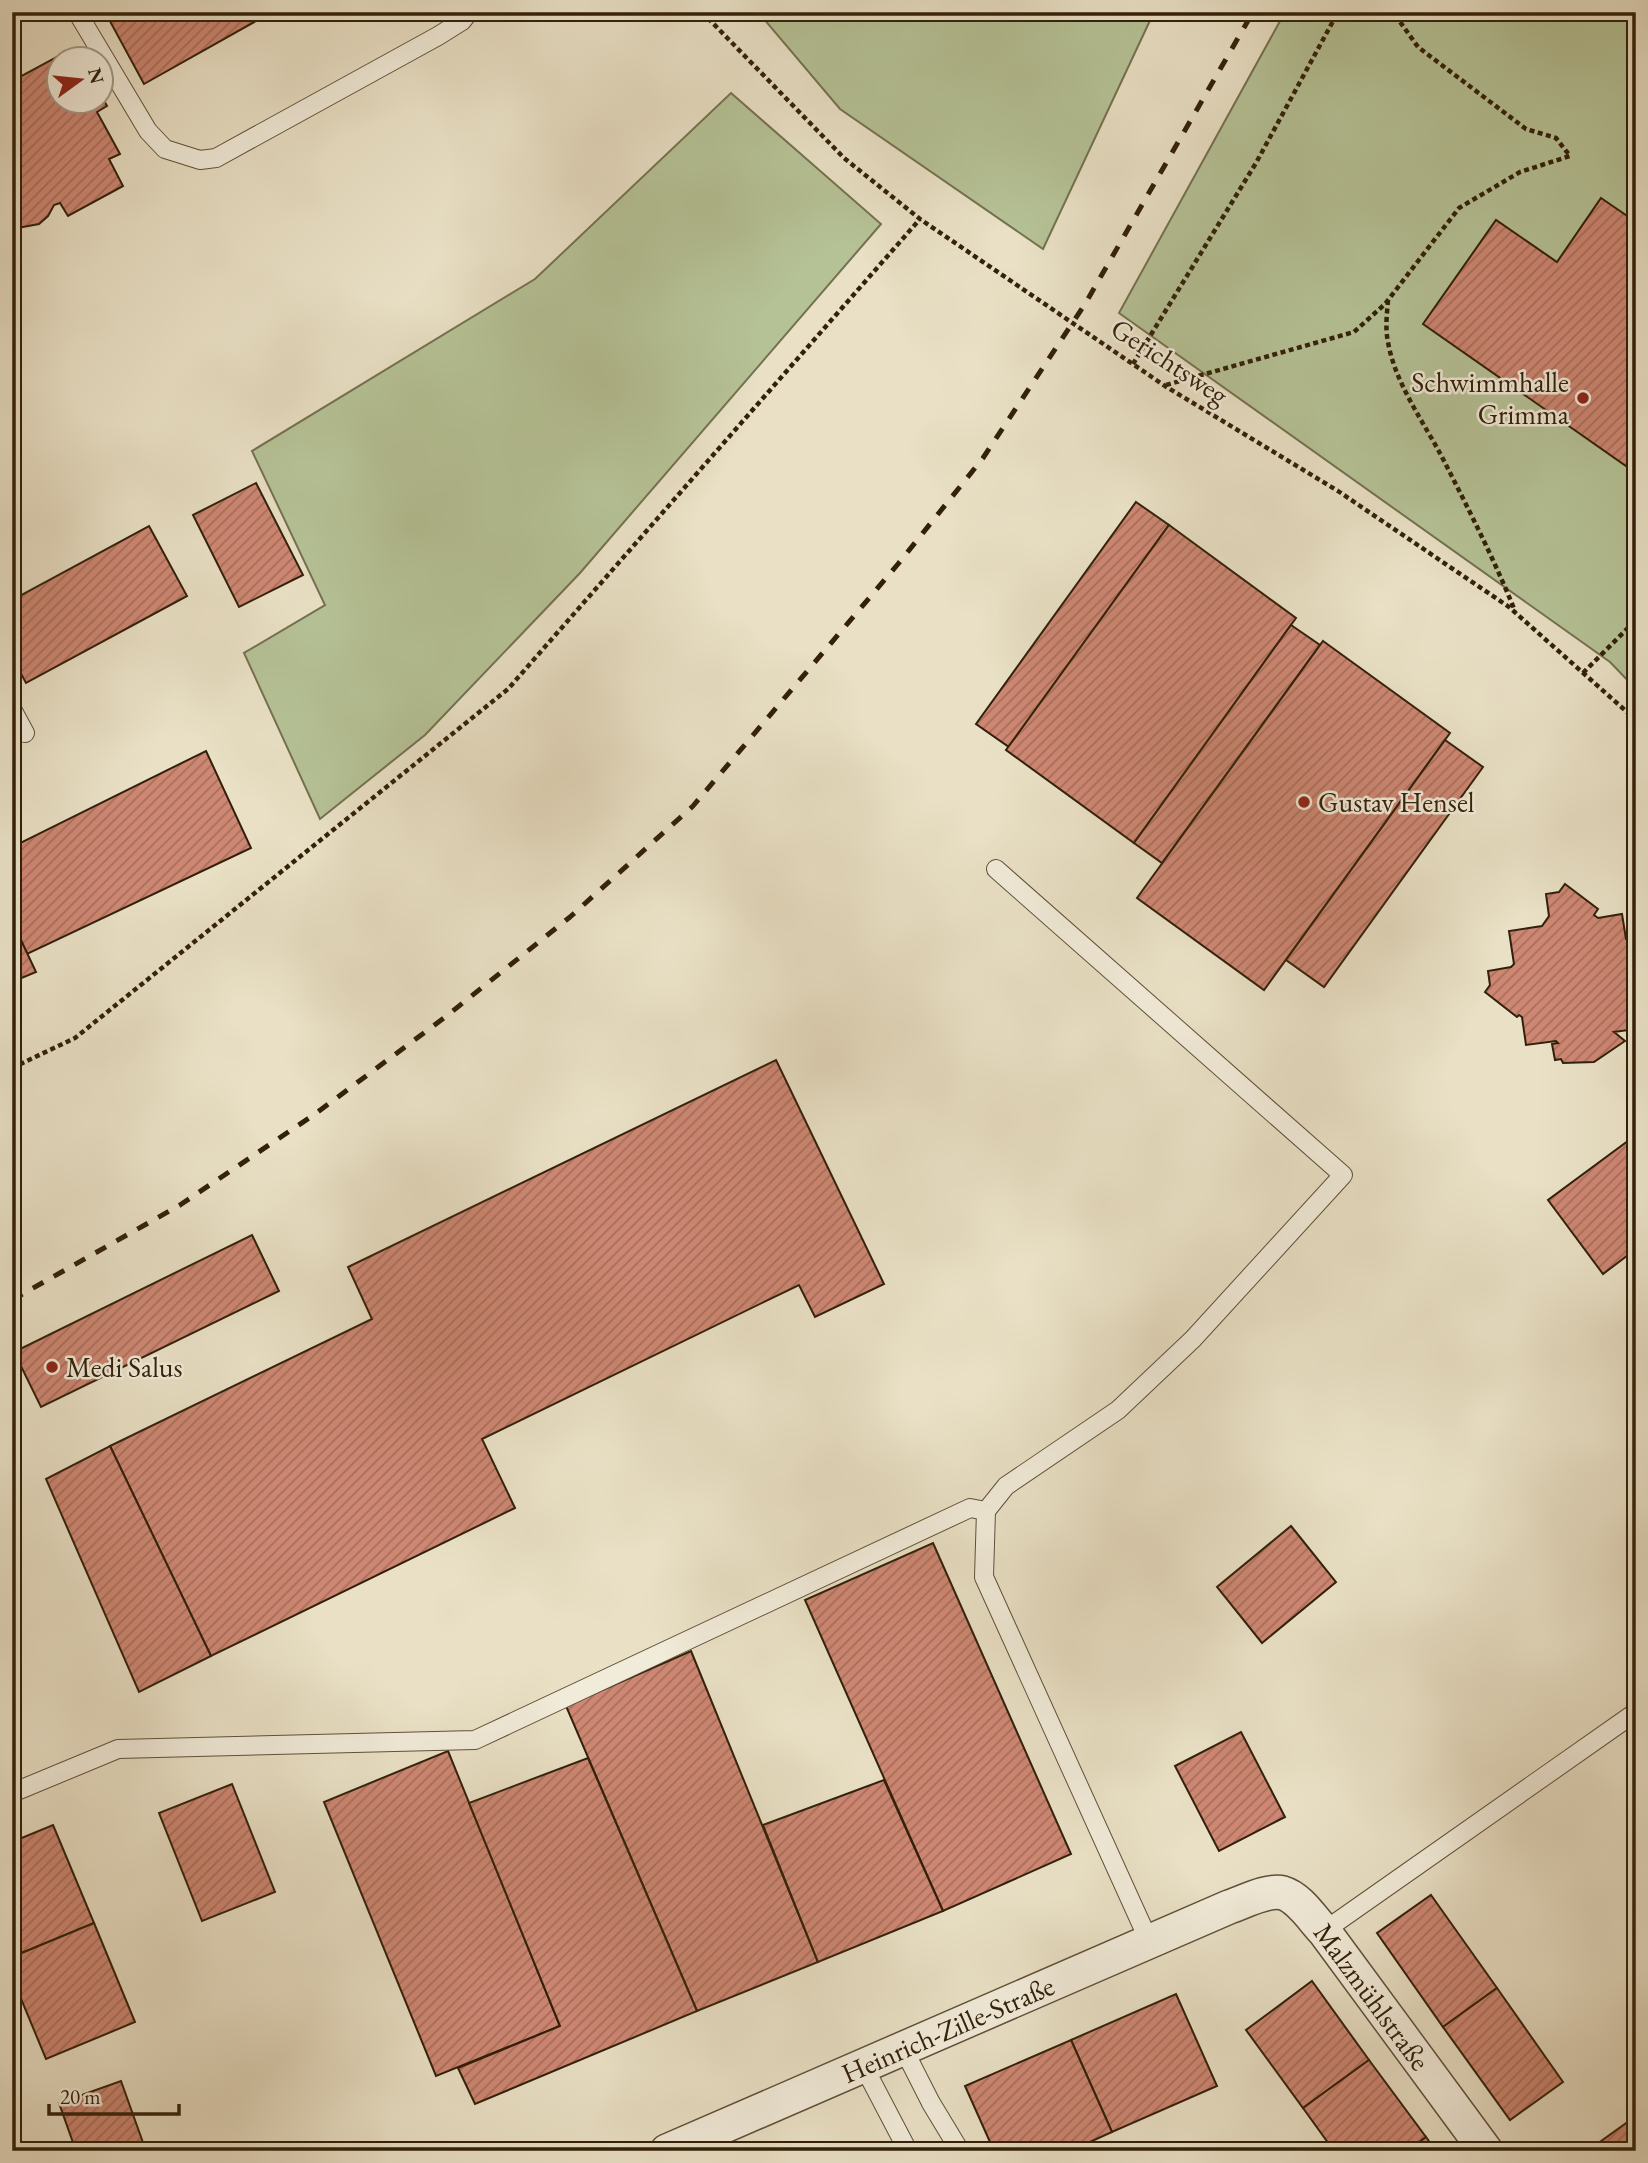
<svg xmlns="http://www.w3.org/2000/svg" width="1648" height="2163" viewBox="0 0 1648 2163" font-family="'EB Garamond',serif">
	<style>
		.green { fill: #b5c296; stroke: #747150; stroke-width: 2 }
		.building { fill: url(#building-hatch); stroke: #32200a; stroke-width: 2 }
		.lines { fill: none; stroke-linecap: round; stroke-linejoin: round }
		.service-casing { stroke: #605039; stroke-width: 20 }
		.minor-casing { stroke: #605039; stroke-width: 36 }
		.path { stroke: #32200a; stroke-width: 4.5; stroke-dasharray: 5 3.5; stroke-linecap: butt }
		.service { stroke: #f1ebd9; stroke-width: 18 }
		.minor { stroke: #f1ebd9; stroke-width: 33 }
		.rail { stroke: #32200a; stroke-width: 5; stroke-dasharray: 12 12; stroke-linecap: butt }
		.poi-dot { fill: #8f2418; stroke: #f1ebd9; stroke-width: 2.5 }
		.labels { text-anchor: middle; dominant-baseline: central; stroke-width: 5; stroke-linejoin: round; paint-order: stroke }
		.street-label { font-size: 28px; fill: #32200a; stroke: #f1ebd9 }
		.poi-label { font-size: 28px; fill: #32200a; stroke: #f1ebd9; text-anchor: start }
	</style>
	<defs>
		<pattern id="building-hatch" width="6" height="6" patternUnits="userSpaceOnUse" patternTransform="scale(1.75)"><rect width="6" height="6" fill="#ce8773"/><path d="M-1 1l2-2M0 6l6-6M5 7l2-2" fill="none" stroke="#a86e5d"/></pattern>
	</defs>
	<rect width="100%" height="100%" fill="#e9e0c5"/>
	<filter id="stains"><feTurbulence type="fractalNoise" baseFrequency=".00286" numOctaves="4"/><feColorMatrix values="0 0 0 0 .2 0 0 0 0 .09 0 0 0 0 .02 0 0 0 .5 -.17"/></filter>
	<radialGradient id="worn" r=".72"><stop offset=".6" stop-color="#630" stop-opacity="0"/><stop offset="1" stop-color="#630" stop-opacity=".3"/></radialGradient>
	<!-- green -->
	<g class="green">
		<path d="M758 12H1154L1043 249 840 109Z"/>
		<path d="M1285 12H1636V689L1610 662 1119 313Z"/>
		<path d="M731 93 881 224 580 573 425 735 320 819 244 653 325 605 252 451 535 279Z"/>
	</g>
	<!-- building -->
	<g class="building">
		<path d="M105 12H272L144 84Z"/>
		<path d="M64 53 68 60H60V102H102V97L107 106 97 112 120 154 109 159 123 186 68 216 60 203 54 205 48 216 39 224 12 229V109L21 104 12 88V81Z"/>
		<path d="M1601 198 1636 222V473L1423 324 1496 220 1557 262Z"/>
		<path d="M256 483 303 575 239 607 193 515Z"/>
		<path d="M1136 502 1169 525 1009 747 976 724Z"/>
		<path d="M1169 525 1296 618 1134 843 1006 750Z"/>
		<path d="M149 526 187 596 26 683 12 657V600Z"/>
		<path d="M1291 625 1320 645 1162 863 1134 843Z"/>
		<path d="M1323 641 1450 733 1264 990 1137 898Z"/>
		<path d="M1445 740 1483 767 1324 987 1286 960Z"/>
		<path d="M206 751 251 848 27 954 12 921V847Z"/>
		<path d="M1565 884 1598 909 1594 915 1598 918 1622 914 1626 939 1634 946 1636 944V1029L1614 1032 1625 1041 1594 1062 1563 1063 1561 1059 1555 1060 1552 1044 1558 1043 1556 1041 1526 1045 1522 1017 1519 1015 1517 1017 1485 992 1490 985 1488 971 1511 967 1514 964 1509 931 1542 926 1549 916 1546 894 1559 892Z"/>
		<path d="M12 921 36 972 12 982Z"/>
		<path d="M776 1060 884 1284 815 1317 799 1285 482 1439 515 1508 211 1656 110 1446 372 1319 348 1267Z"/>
		<path d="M1636 1135V1249L1603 1274 1548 1200Z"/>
		<path d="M252 1235 279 1291 41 1407 14 1352Z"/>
		<path d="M1636 1359V1430L1629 1421Z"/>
		<path d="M110 1446 211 1656 139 1692 46 1479Z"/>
		<path d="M1291 1526 1336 1582 1262 1643 1217 1587Z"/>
		<path d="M933 1543 1071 1854 943 1911 805 1600Z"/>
		<path d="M691 1651 818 1962 697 2011 566 1706Z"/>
		<path d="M1241 1732 1285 1817 1219 1851 1175 1766Z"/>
		<path d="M448 1751 560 2026 436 2076 324 1802Z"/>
		<path d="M588 1758 697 2011 475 2104 458 2068 560 2026 469 1803Z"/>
		<path d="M884 1780 943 1911 818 1962 763 1825Z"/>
		<path d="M232 1784 275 1892 202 1921 159 1813Z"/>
		<path d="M53 1825 94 1923 12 1957V1842Z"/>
		<path d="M1431 1895 1497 1988 1443 2027 1377 1933Z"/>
		<path d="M94 1923 135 2022 46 2059 12 1977V1957Z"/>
		<path d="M1312 1981 1369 2060 1303 2108 1246 2030Z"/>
		<path d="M1497 1988 1563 2082 1510 2120 1443 2027Z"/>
		<path d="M1176 1994 1217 2086 1112 2132 1071 2040Z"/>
		<path d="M1071 2040 1112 2132 1070 2151H994L965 2086Z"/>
		<path d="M1369 2060 1426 2137 1408 2151H1334L1303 2108Z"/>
		<path d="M121 2081 146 2151H76L59 2103Z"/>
		<path d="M1636 2116V2151H1602L1597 2144Z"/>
		<path d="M1426 2137 1436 2151H1408Z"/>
	</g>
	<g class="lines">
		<!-- service casing -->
		<g class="service-casing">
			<g id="service">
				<path d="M77 12 148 131 165 149 200 160 216 158 438 36 462 21 469 12"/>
				<path d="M12 709 25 733"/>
				<path d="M996 869 1343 1175 1193 1339 1118 1410 1006 1486 986 1511 984 1577 1149 1941"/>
				<path d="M12 1793 118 1749 475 1740 970 1508 986 1511"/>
				<path d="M1324 1931 1636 1712"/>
				<path d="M903 2048 931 2103 960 2151"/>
				<path d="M863 2065 908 2151"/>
			</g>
		</g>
		<!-- minor casing -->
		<g class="minor-casing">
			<g id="minor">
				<path id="s1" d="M667 2151 1229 1907C1244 1902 1268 1889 1283 1893 1300 1898 1313 1920 1324 1931L1486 2151"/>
			</g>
		</g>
		<!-- path -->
		<g class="path">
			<path d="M702 12 844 158 920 219 1165 386 1338 491 1509 607 1636 720"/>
			<path d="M1388 300C1387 314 1385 328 1388 342 1395 383 1423 421 1442 457 1468 508 1494 559 1515 611"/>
			<path d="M1133 364 1256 163 1338 12"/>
			<path d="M1166 385 1354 332 1385 304 1459 208 1520 172 1570 156 1556 138 1526 129 1418 47 1393 12"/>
			<path d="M1583 673 1636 620"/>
			<path d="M12 1068 75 1038 508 689 920 219"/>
		</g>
		<!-- service -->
		<use href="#service" class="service"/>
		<!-- minor -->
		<use href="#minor" class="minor"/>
		<!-- rail -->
		<path class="rail" d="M12 1300 180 1205 315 1114 444 1018 570 917 693 806 898 564 983 458 1085 304 1253 12"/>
	</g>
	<!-- markers -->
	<g class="poi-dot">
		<circle cx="1583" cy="398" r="7"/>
		<circle cx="1304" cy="802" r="7"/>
		<circle cx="52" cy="1367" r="7"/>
	</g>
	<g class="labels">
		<!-- street labels -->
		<g class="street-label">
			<text transform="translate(1170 361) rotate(33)">Gerichtsweg</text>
			<text stroke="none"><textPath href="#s1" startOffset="807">Malzmühlstraße</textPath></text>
			<text stroke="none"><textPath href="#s1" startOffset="306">Heinrich-Zille-Straße</textPath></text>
		</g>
		<!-- poi labels -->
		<g class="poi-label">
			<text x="1569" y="382" text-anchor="end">Schwimmhalle<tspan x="1569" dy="32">Grimma</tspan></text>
			<text x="1318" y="802">Gustav Hensel</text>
			<text x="66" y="1367">Medi Salus</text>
		</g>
	</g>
	<!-- margin -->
	<rect width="1648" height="2163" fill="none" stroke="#e9e0c5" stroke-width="42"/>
	<rect x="14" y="14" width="1620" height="2135" fill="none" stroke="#32200a" stroke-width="3.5"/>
	<rect x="21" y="21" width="1606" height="2121" fill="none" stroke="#32200a" stroke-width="2"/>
	<!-- north arrow -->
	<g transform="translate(80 80) rotate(75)"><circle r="33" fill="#f1ebd9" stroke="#a59a86" stroke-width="2"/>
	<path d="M0-5L12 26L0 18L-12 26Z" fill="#8f2418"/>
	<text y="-10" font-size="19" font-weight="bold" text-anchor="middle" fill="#32200a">N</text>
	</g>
	<!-- scale -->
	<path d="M49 2104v10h130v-10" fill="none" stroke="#32200a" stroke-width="3.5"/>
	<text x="60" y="2104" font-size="21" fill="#32200a" stroke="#f1ebd9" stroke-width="5" paint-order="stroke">20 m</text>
	<rect width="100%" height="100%" filter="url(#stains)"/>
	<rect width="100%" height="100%" fill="url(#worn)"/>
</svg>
